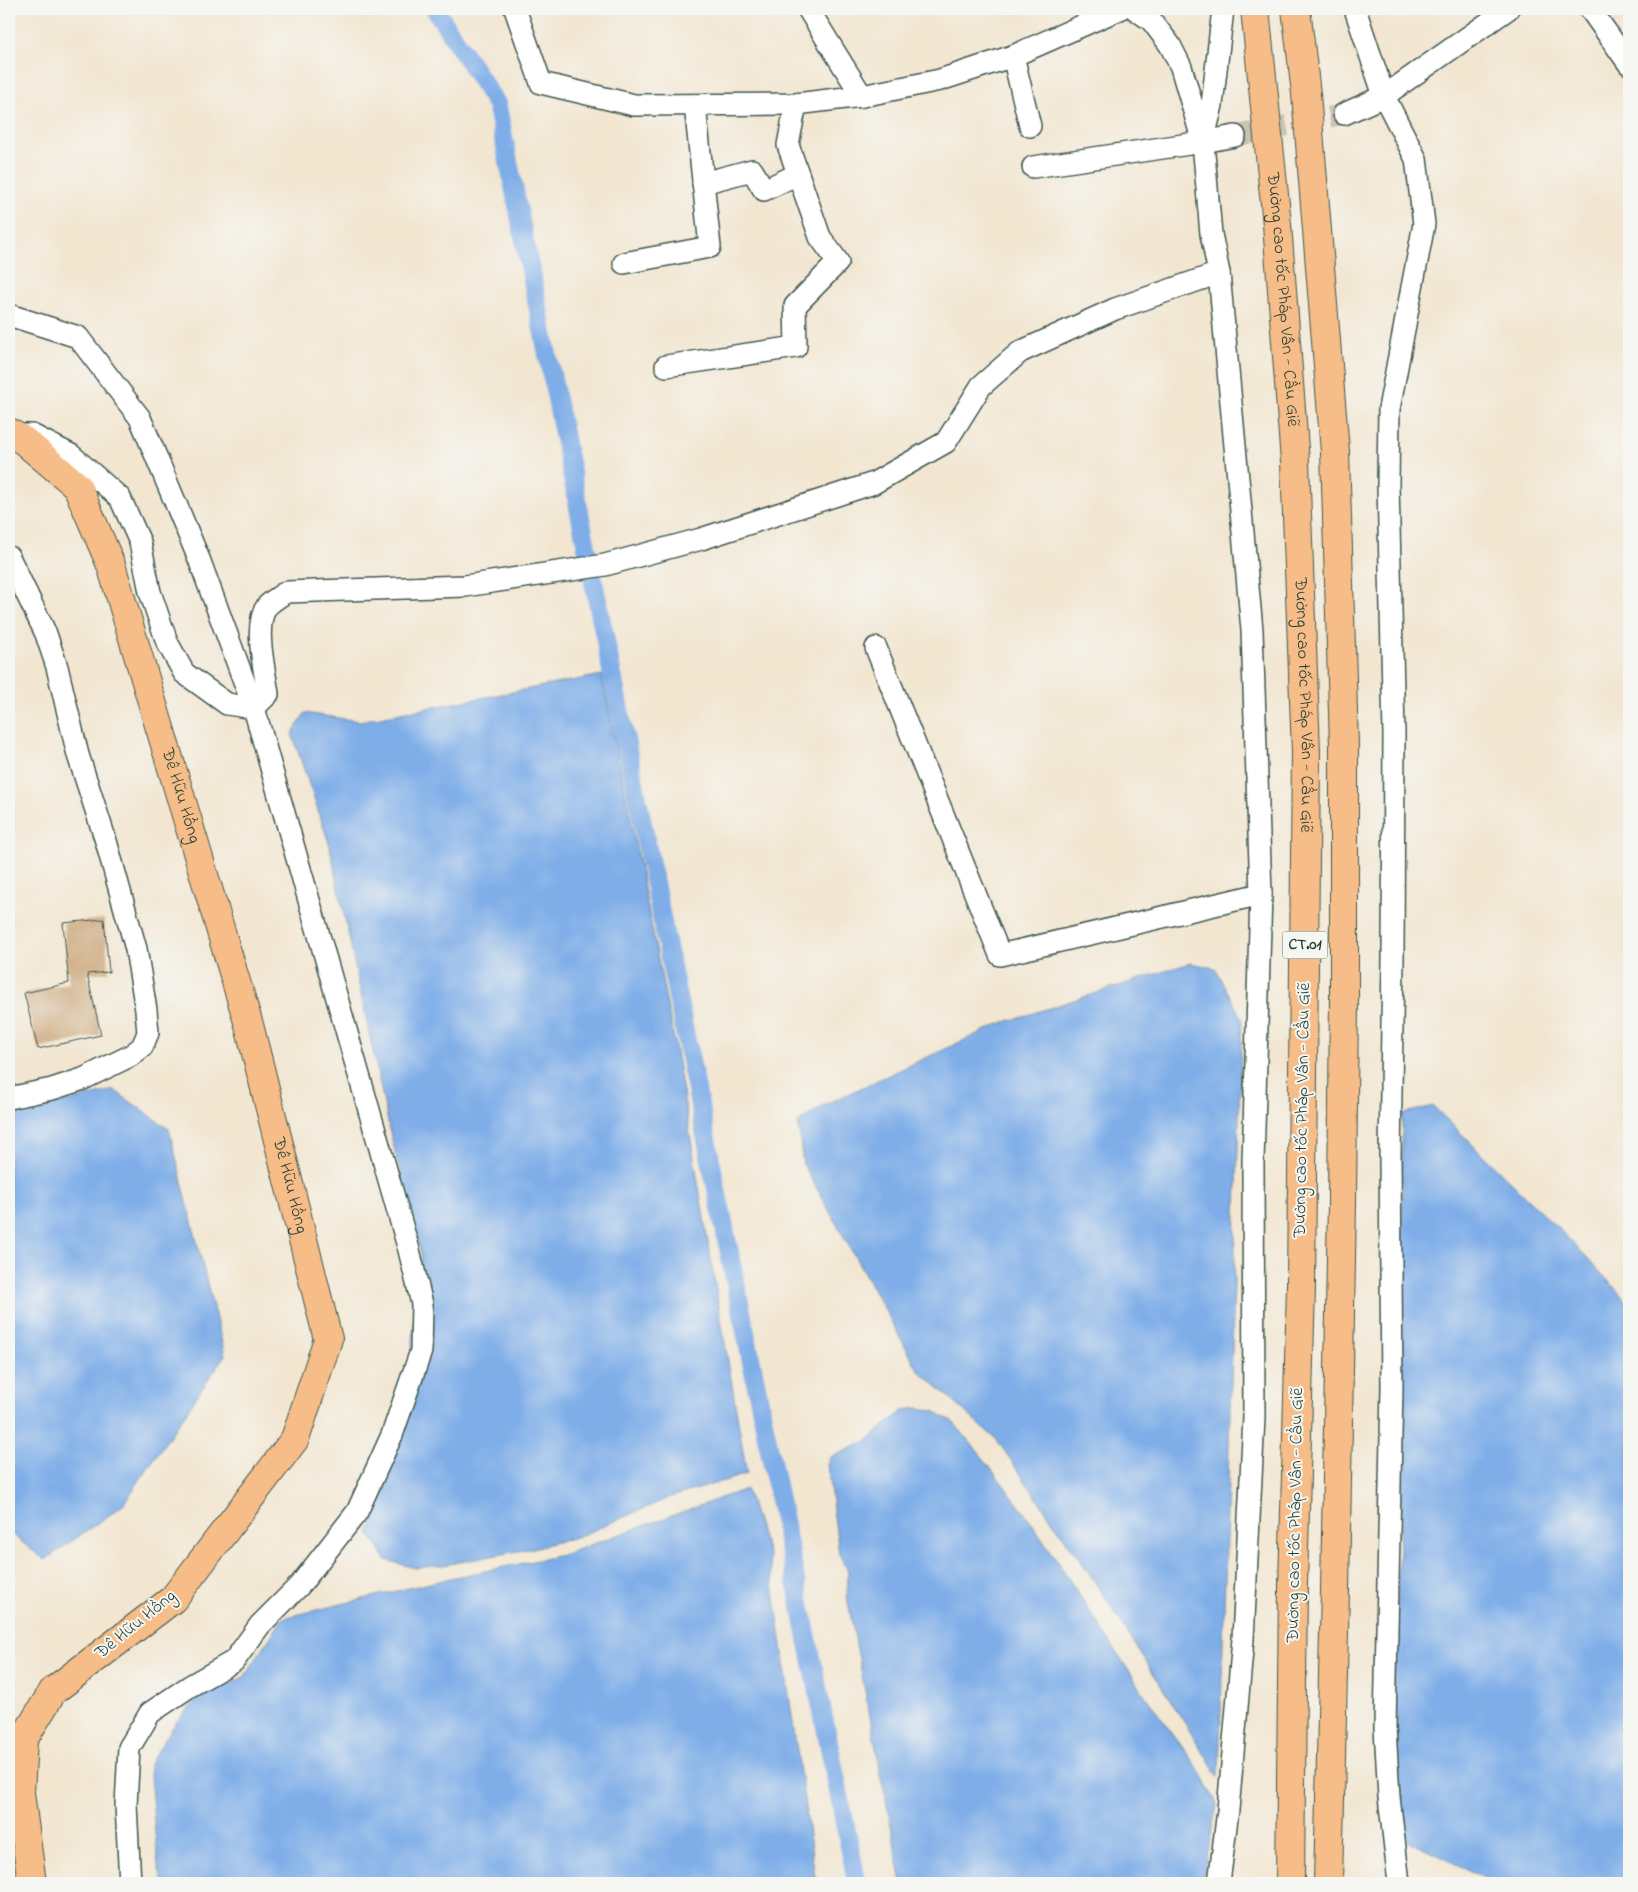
<svg xmlns="http://www.w3.org/2000/svg" width="1638" height="1892" viewBox="0 0 1638 1892" font-family="'Indie Flower',sans-serif">
	<style>
		.water { fill: #7eade8; stroke: #4e758e }
		.lines { fill: none; stroke-linecap: round; stroke-linejoin: round }
		.canal { stroke: #7eade8; stroke-width: 19 }
		.building { fill: #cfac82 }
		.minor-tunnel { stroke: #c8c4b2; stroke-width: 21; stroke-dasharray: 21 11; stroke-linecap: butt }
		.minor-casing { stroke: #3f564c; stroke-width: 24 }
		.major-casing { stroke: #3f564c; stroke-width: 30 }
		.highway-casing { stroke: #3f564c; stroke-width: 30 }
		.minor { stroke: #fff; stroke-width: 21 }
		.major { stroke: #f7bd88; stroke-width: 28 }
		.highway { stroke: #f7bd88; stroke-width: 28 }
		.labels { text-anchor: middle; dominant-baseline: central; stroke-width: 4; stroke-linejoin: round; paint-order: stroke }
		.shield { fill: #f6f6f2; stroke: #60746d; stroke-width: 1 }
		.shield-label { font-size: 16px; font-weight: bold; fill: #1f3d34 }
		.street-label { font-size: 18px; fill: #1f3d34; stroke: #f6f6f2 }
	</style>
	<rect width="100%" height="100%" fill="#f6f6f2"/>
	<filter id="ink" filterUnits="userSpaceOnUse"><feTurbulence type="fractalNoise" baseFrequency=".02" numOctaves="2"/><feDisplacementMap in="SourceGraphic" scale="10" xChannelSelector="R" yChannelSelector="G"/><feConvolveMatrix kernelMatrix="1 2 1 2 8 2 1 2 1" color-interpolation-filters="sRGB"/></filter>
	<filter id="wash" filterUnits="userSpaceOnUse"><feTurbulence type="fractalNoise" baseFrequency=".0096" numOctaves="4" result="noise"/><feDisplacementMap in="SourceGraphic" scale="20" xChannelSelector="R" yChannelSelector="G"/><feGaussianBlur stdDeviation="1.12" result="paint"/><feColorMatrix in="noise" values="0 0 0 0 0 0 0 0 0 0 0 0 0 0 0 0 0 1.4 0 .05"/><feComposite in="paint" operator="in"/></filter>
	<g filter="url(#wash)">
		<rect width="100%" height="100%" fill="#f2e6d1"/>
		<!-- water -->
		<g class="water">
			<path d="M602 675 675 1045 747 1474 671 1497 580 1536 529 1549 444 1565 415 1568 386 1560 369 1533 404 1431 421 1255 390 1132 329 843 292 734 305 713 359 721Z"/>
			<path d="M1190 963 1215 968 1242 1019 1219 1777 1103 1594 997 1440 919 1371 803 1164 798 1123 824 1105 999 1024Z"/>
			<path d="M114 1090 169 1129 225 1355 122 1506 45 1560 9 1532V1116Z"/>
			<path d="M1433 1106 1583 1253 1629 1304V1880L1627 1883H1495L1408 1841 1397 1793 1391 1716 1402 1486V1114Z"/>
			<path d="M919 1408 934 1411 953 1422 980 1454 1030 1520 1148 1700 1202 1774 1217 1804 1202 1883H902L847 1597 848 1571 839 1554 827 1464 831 1457 865 1442 904 1410Z"/>
			<path d="M746 1489 769 1556 816 1883H163L158 1866 149 1764 174 1725 196 1699 244 1677 283 1618 451 1578 562 1555Z"/>
		</g>
		<g class="lines">
			<!-- canal -->
			<path class="canal" d="M435 9 497 105 857 1883"/>
		</g>
		<g id="blocks">
			<!-- building -->
			<path class="building" d="M104 919 109 972 87 974 101 1035 38 1049 24 993 69 983 63 923Z"/>
		</g>
	</g>
	<g filter="url(#ink)">
		<use href="#blocks" fill-opacity="0" stroke="#3f564c" stroke-width="1"/>
		<g class="lines">
			<!-- minor-tunnel -->
			<path class="minor-tunnel" d="M1235 136 1344 114"/>
			<!-- minor casing -->
			<g class="minor-casing">
				<g id="minor">
					<path d="M515 9 541 83 634 105 796 104 862 96 940 80 1013 56 1120 9"/>
					<path d="M808 9 862 96"/>
					<path d="M1135 9 1151 20 1170 45 1181 67 1203 142 1211 234 1219 273 1252 630 1261 894 1253 1162 1254 1418 1243 1639 1228 1810 1219 1883"/>
					<path d="M1355 9 1384 96 1416 159 1424 224 1389 409 1388 484 1394 734 1393 959 1390 1157 1392 1387 1385 1728 1389 1797 1399 1883"/>
					<path d="M1590 9 1629 64"/>
					<path d="M1013 56 1030 126"/>
					<path d="M1344 114 1384 96 1508 9"/>
					<path d="M1203 142 1212 105 1223 9"/>
					<path d="M1033 167 1203 142 1235 136"/>
					<path d="M703 183 752 170 764 190 798 174"/>
					<path d="M624 263 710 247 695 105"/>
					<path d="M9 315 78 337 140 418 199 559 254 708 409 1250 422 1304 421 1351 392 1435 357 1512 300 1585 260 1625 234 1661 190 1686 150 1713 129 1748 126 1805 130 1883"/>
					<path d="M666 366 796 347 795 306 838 262 820 237 788 145 796 104"/>
					<path d="M21 435H32L71 455 120 498 140 542 150 592 167 642 184 673 227 704 254 708 268 694C265 671 253 625 267 606 272 601 280 596 286 592L465 586 605 565 701 539 874 483 946 442 981 386 1020 352 1115 309 1219 273"/>
					<path d="M9 557 46 634 57 667 78 755 106 841 136 949 146 1010 148 1033 142 1047 130 1056 83 1079 52 1089 9 1098"/>
					<path d="M876 648 1000 955 1261 894"/>
				</g>
			</g>
			<!-- major casing -->
			<g class="major-casing">
				<g id="major">
					<path id="s1" d="M9 432 24 441 77 486 111 565 249 1025 328 1339 295 1439 173 1599 53 1691 23 1740 20 1793 32 1883"/>
				</g>
			</g>
			<!-- highway casing -->
			<g class="highway-casing">
				<g id="highway">
					<path id="s2" d="M1255 9 1277 224 1295 462 1306 752 1301 1286 1293 1586 1290 1883"/>
					<path d="M1296 9 1306 94 1335 452 1344 745V999L1342 1202 1335 1590 1328 1883"/>
				</g>
			</g>
			<!-- minor -->
			<use href="#minor" class="minor"/>
			<!-- major -->
			<use href="#major" class="major"/>
			<!-- highway -->
			<use href="#highway" class="highway"/>
		</g>
	</g>
	<g class="labels">
		<!-- shield labels -->
		<rect class="shield" x="1282.5" y="931.5" width="45" height="27" rx="4"/>
		<g class="shield-label">
			<text x="1305" y="945">CT.01</text>
		</g>
		<!-- street labels -->
		<g class="street-label">
			<text stroke="none"><textPath href="#s2" startOffset="292">Đường cao tốc Pháp Vân - Cầu Giẽ</textPath></text>
			<text stroke="none"><textPath href="#s2" startOffset="698">Đường cao tốc Pháp Vân - Cầu Giẽ</textPath></text>
			<text stroke="none"><textPath href="#s1" startOffset="414">Đê Hữu Hồng</textPath></text>
			<text transform="translate(1303 1110) rotate(-89)">Đường cao tốc Pháp Vân - Cầu Giẽ</text>
			<text stroke="none"><textPath href="#s1" startOffset="819">Đê Hữu Hồng</textPath></text>
			<text transform="translate(1296 1515) rotate(-89)">Đường cao tốc Pháp Vân - Cầu Giẽ</text>
			<text transform="translate(136 1625) rotate(-39)">Đê Hữu Hồng</text>
		</g>
	</g>
	<!-- margin -->
	<rect width="1638" height="1892" fill="none" stroke="#f6f6f2" stroke-width="30"/>
</svg>
